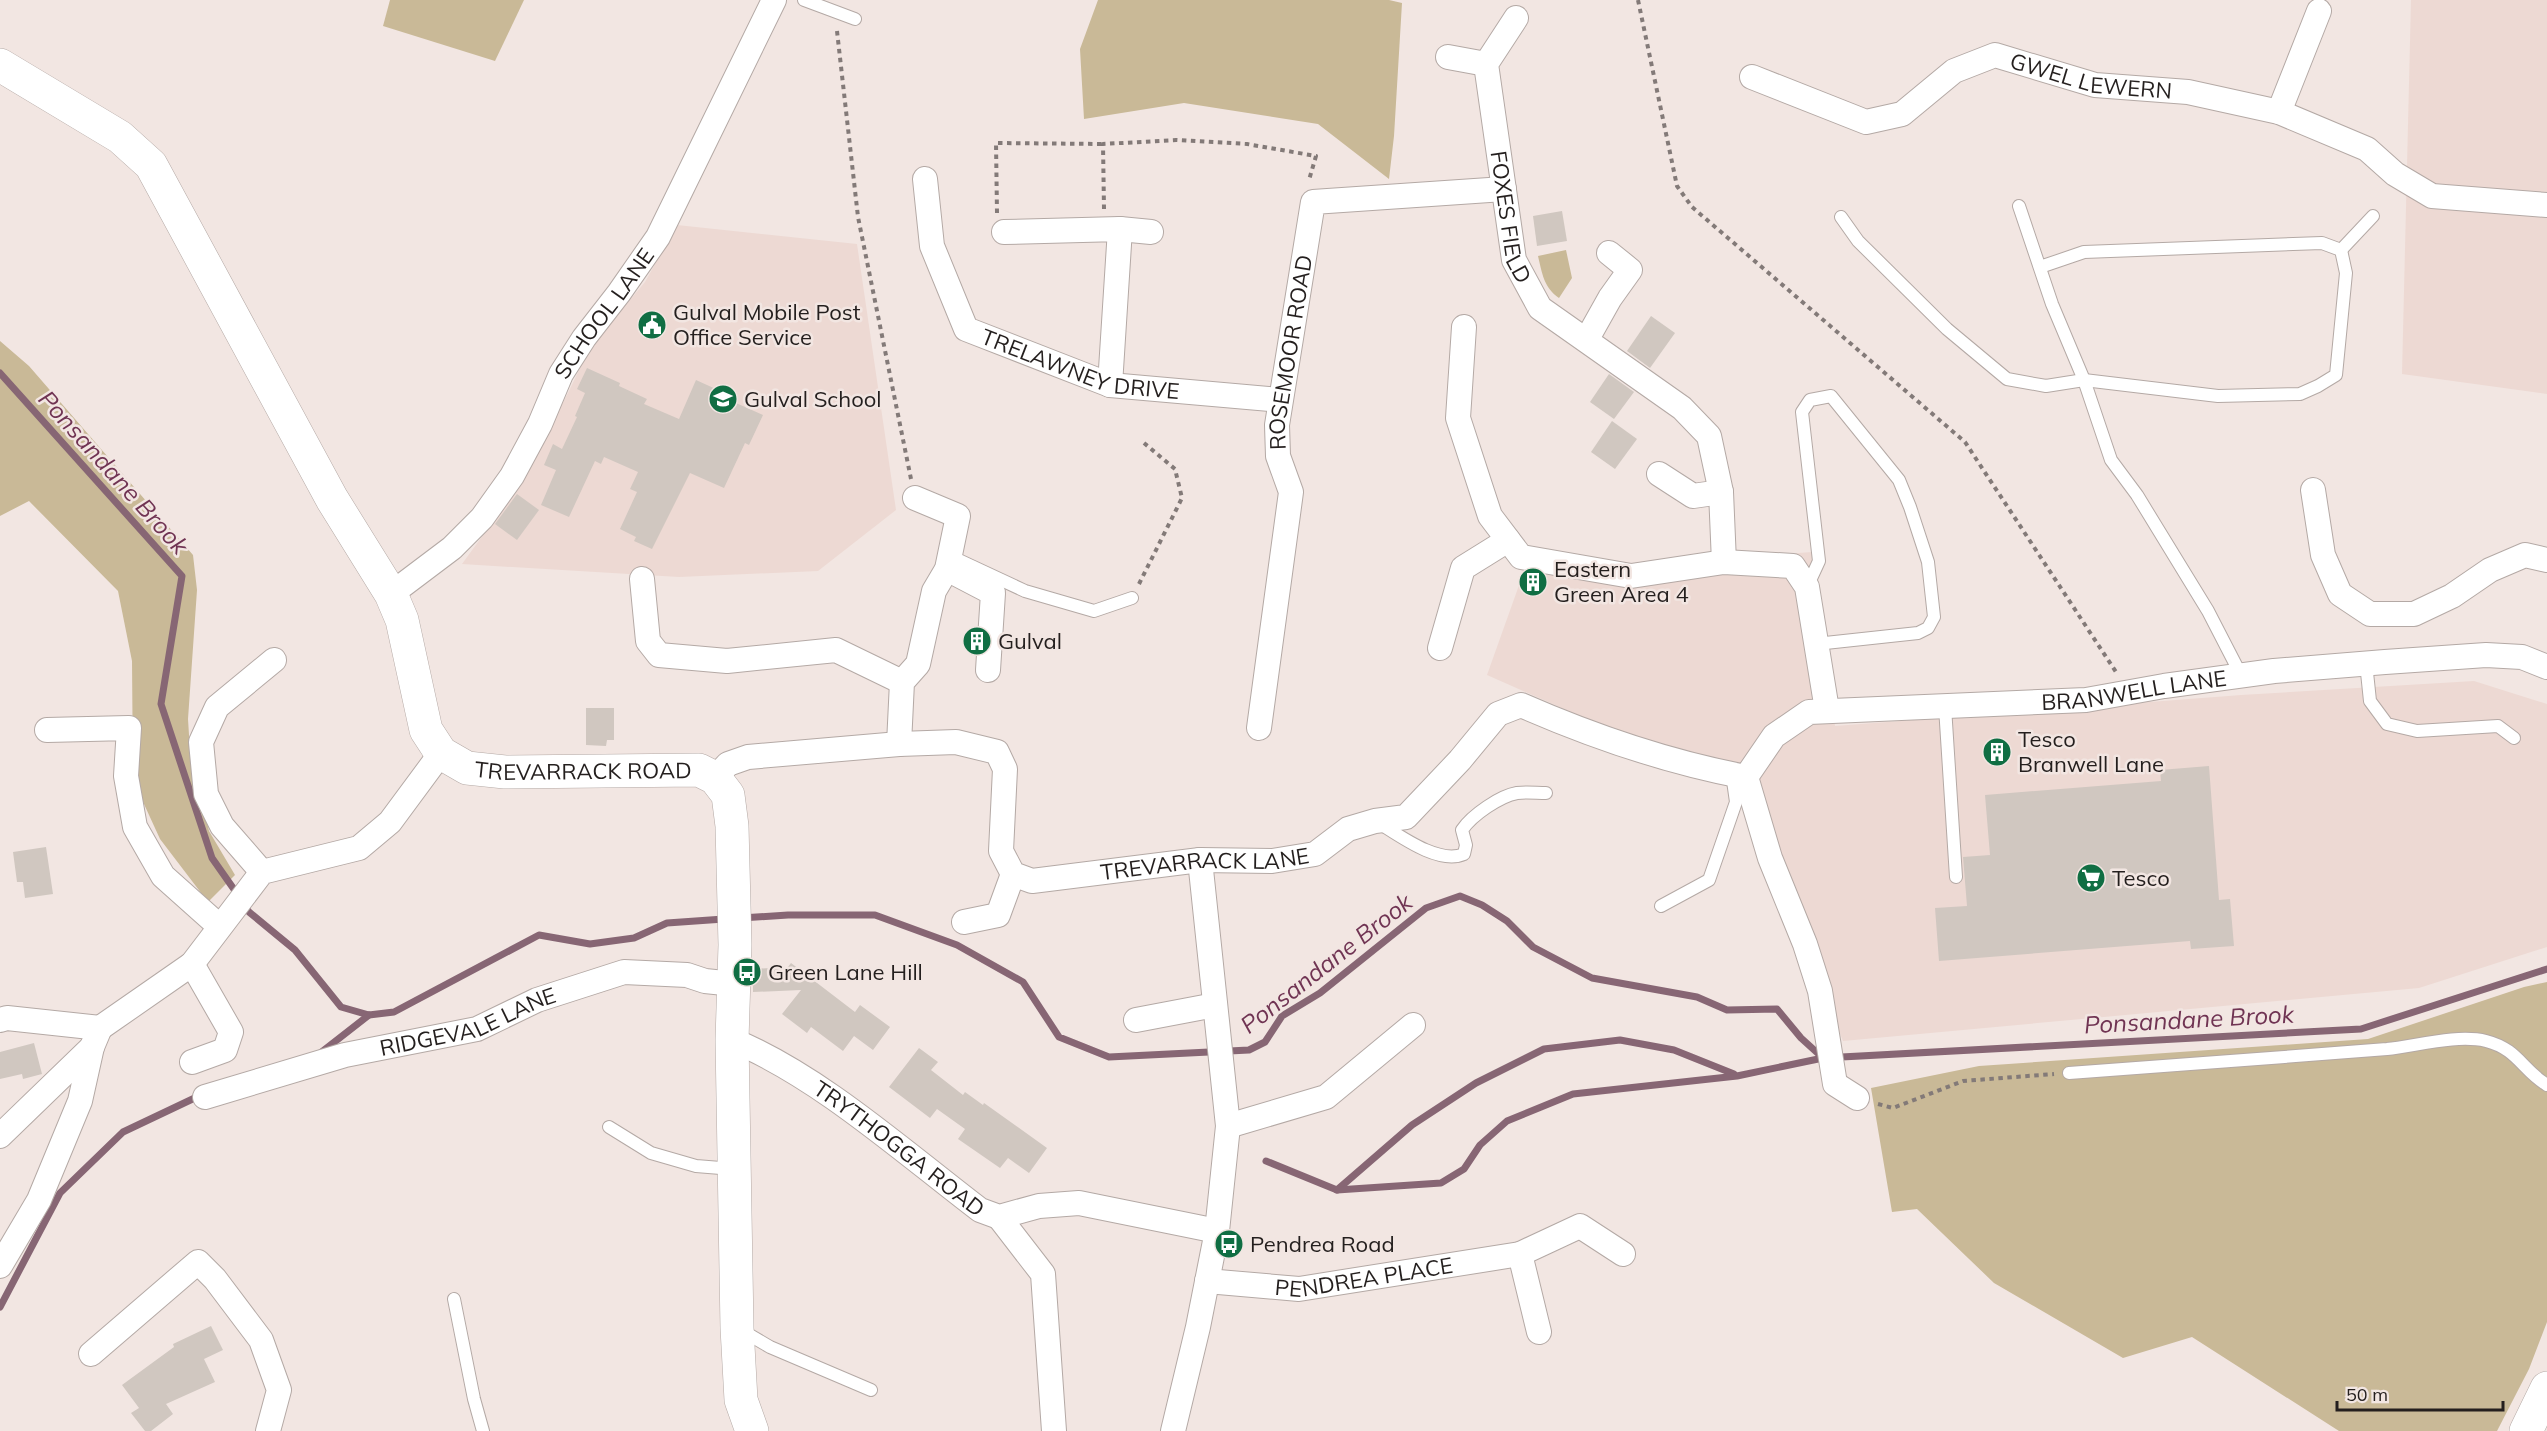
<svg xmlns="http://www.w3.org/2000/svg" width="2547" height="1431" viewBox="0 0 2547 1431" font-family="Mulish,sans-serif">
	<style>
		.built { fill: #edd9d3 }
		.green { fill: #c9b997 }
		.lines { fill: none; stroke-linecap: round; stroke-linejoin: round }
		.stream { stroke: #876674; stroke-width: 7 }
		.building { fill: #d0c7c0 }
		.lane-casing { stroke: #b4a9a5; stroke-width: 14 }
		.street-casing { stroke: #b4a9a5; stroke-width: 26 }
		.secondary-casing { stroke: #b4a9a5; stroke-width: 34 }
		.highway-casing { stroke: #b4a9a5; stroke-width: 34 }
		.path { stroke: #837a78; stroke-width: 4; stroke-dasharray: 4.5 4.5; stroke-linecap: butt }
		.lane { stroke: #fff; stroke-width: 12 }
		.street { stroke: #fff; stroke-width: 24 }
		.secondary { stroke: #fff; stroke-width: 33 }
		.highway { stroke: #fff; stroke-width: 33 }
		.labels { text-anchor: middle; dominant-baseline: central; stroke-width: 5; stroke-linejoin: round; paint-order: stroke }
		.street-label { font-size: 22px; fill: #241f1e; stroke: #f2e6e2 }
		.poi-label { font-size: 22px; fill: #241f1e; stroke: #f2e6e2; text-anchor: start }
		.water-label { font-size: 24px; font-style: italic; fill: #703453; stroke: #f2e6e2 }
	</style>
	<rect width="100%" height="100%" fill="#f2e6e2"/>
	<!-- built -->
	<g class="built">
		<path d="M2411 0H2547V394L2402 374Z"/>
		<path d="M677 225 857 244 896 510 818 571 679 577 462 564 521 483 569 391 589 349 645 282Z"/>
		<path d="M1812 552 1835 726 2241 695 2474 681 2547 704V947L2419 988 1843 1041 1741 787 1487 675 1523 574Z"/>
	</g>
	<!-- green -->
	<g class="green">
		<path d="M390 0H524L495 61 383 26Z"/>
		<path d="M1098 0H1389L1402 3 1394 136 1389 179 1318 124 1184 103 1084 119 1080 49Z"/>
		<path d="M1566 250 1572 278 1559 298C1544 288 1542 273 1538 256Z"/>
		<path d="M0 341 29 366 193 555 197 590 188 719 190 751 209 831 235 875 208 902 160 839 133 780 132 661 118 591 29 501 0 516Z"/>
		<path d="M2547 982V1322L2529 1369 2497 1431H2339L2192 1337 2123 1358 1994 1283 1917 1209 1892 1212 1871 1088 1979 1066 2368 1039 2524 987Z"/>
	</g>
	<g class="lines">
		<!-- stream -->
		<g class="stream">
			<path d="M0 373 182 576 161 704 212 858 238 895"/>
			<path d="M244 905 249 912 295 950 341 1007 369 1015 394 1012 539 935 590 944 634 938 667 923 724 919"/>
			<path d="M741 918 788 915H875L957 945 1023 982 1059 1037 1109 1057 1249 1050 1265 1042 1282 1016 1320 993 1426 908 1460 896 1482 905 1507 921 1533 947 1592 978 1697 997 1727 1010 1777 1009 1801 1038 1823 1058"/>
			<path d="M319 1054 369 1015"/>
			<path d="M1266 1161 1337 1190 1412 1125 1476 1083 1544 1049 1620 1040 1674 1050 1734 1074"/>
			<path d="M1337 1190 1441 1183 1464 1169 1480 1145 1507 1121 1573 1094 1737 1076 1823 1058 2361 1029 2547 969"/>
			<path d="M0 1307 60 1193 123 1132 201 1095"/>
		</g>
	</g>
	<!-- building -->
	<g class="building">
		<path d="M1562 211 1567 241 1537 246 1533 216Z"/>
		<path d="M1651 316 1675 333 1650 368 1627 351Z"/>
		<path d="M587 368 620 383 619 386 647 399 644 404 679 419 696 380 729 395 727 399 763 415 749 445 745 443 724 488 690 473 652 549 634 541 636 537 620 529 637 492 630 489 638 472 604 457 601 464 595 461 569 517 541 505 556 470 544 465 553 444 562 449 577 417 575 416 585 393 577 389Z"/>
		<path d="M1609 374 1634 392 1614 419 1590 402Z"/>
		<path d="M1612 421 1637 439 1615 469 1591 452Z"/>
		<path d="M517 494 539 510 517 540 495 524Z"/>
		<path d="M586 708H614V740H607L606 746 586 745Z"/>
		<path d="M2209 766 2219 900 2230 899 2234 946 2191 949 2190 941 1939 961 1935 908 1967 906 1963 857 1990 855 1985 795 2161 781 2160 770Z"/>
		<path d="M46 847 53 894 25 898 23 882H17L13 852Z"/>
		<path d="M791 963 855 1012 860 1005 890 1027 873 1050 854 1036 843 1051 811 1027 807 1033 782 1014 801 990 753 992V969L788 967Z"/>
		<path d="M34 1043 42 1074 23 1079 22 1074 0 1079V1052Z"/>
		<path d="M919 1048 938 1062 931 1070 963 1095 965 1092 983 1105 984 1103 1047 1148 1029 1173 1008 1158 1000 1168 958 1139 965 1129 937 1109 930 1118 889 1087Z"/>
		<path d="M211 1326 223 1350 204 1359 215 1382 166 1404 173 1414 151 1431H145L131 1413 139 1408 122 1385 174 1347 173 1344Z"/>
	</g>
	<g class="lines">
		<!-- lane casing -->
		<g class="lane-casing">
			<g id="lane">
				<path d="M804 0 855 19"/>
				<path d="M2019 206 2052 304 2084 380 2111 460 2137 495 2208 611 2241 675"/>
				<path d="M1841 217 1858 241 1947 329 2007 379 2046 386 2084 380 2218 396 2300 394 2318 386 2336 375 2346 273 2341 250 2322 243 2084 252 2040 267"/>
				<path d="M2341 250 2373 216"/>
				<path d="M950 556 1025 591 1094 611 1132 598"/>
				<path d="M1807 587 1819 561 1802 412 1810 400 1831 396 1899 480 1910 507 1928 562 1934 617 1928 628 1918 633 1816 644"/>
				<path d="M2366 663 2370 701 2387 724 2417 731 2498 726 2514 738"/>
				<path d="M1945 707 1956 877"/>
				<path d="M1379 823C1400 836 1439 865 1464 854L1466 845 1462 830C1472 815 1500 796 1517 793 1526 792 1537 793 1546 793"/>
				<path d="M1661 906 1709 880 1736 802 1732 774"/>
				<path d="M2069 1073C2175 1066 2281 1057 2387 1049 2416 1046 2457 1034 2486 1041 2518 1049 2522 1070 2547 1085"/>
				<path d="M609 1127 651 1153 696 1166 733 1169"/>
				<path d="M454 1299 474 1399 483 1431"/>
				<path d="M741 1330 770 1347 871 1390"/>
			</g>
		</g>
		<!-- street casing -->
		<g class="street-casing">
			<g id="street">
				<path id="s1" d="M1516 18 1486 64 1514 260 1540 308 1682 408 1709 436 1721 492 1724 562"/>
				<path d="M1448 57 1486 64"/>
				<path id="s2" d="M1752 77 1866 122 1902 114 1954 71 1995 55 2095 85 2188 92 2279 112 2367 149 2395 174 2432 196 2547 205"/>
				<path d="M2279 112 2319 11"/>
				<path id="s3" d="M925 179 932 246 966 329 1110 385 1280 400"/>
				<path d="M1120 229 1151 232"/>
				<path d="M1004 232 1120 229 1110 385"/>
				<path d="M1464 327 1458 418 1490 516 1521 557 1631 576 1724 562 1793 566 1807 587 1827 710"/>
				<path d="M1587 339 1610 298 1630 270 1609 253"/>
				<path d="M1659 474 1693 496 1721 492"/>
				<path d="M2313 490 2323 555 2340 594 2370 614H2414L2452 596 2490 570 2525 555 2547 560"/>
				<path d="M947 569 993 593 988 670"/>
				<path d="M642 579 648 641 659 655 727 661 836 650 902 682"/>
				<path id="s4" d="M391 594 452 548 482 518 512 476 540 424 561 374 584 338 619 293 658 237 774 0"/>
				<path d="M1440 648 1463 568 1508 540"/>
				<path id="s5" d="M1259 728 1291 492 1278 456 1277 425 1313 202 1504 189"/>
				<path d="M47 730 129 728 126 776 135 827 163 876 219 926"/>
				<path d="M899 744 902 682 918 664 934 591 947 569 958 516 915 498"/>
				<path id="s6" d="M1746 777 1774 736 1809 712 2086 700 2164 686 2274 671 2385 662 2486 655 2522 657 2547 667"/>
				<path d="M1746 777 1770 858 1805 944 1820 991 1835 1084 1857 1098"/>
				<path id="s7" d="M715 778 728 764 748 757 899 744 956 742 997 752 1005 769 1001 851 1013 874 1032 881 1200 860 1272 861 1315 854 1348 829 1375 821 1406 817 1460 760 1498 714 1521 705C1594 737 1667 762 1746 777"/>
				<path d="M262 872 222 826 206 794 201 742 217 707 274 660"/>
				<path d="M964 922 998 915 1013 874"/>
				<path d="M0 1020 7 1018 100 1028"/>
				<path d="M1136 1020 1215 1005"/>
				<path d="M100 1028 192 964 262 872 359 848 390 822 441 753"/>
				<path id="s8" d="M732 1040C818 1075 905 1153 980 1210L999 1217 1039 1206 1079 1203 1217 1231"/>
				<path d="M192 1062 225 1050 231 1032 192 964"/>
				<path id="s9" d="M205 1097 345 1055 477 1029 537 1000 624 972 687 975 705 981 734 984"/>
				<path d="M1228 1126 1326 1097 1413 1025"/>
				<path d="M0 1136 92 1047"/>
				<path d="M999 1217 1043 1274 1054 1431"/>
				<path d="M0 1266 39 1200 80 1101 92 1047 100 1028"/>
				<path id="s10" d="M1207 1281 1299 1289 1520 1254"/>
				<path d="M1539 1332 1520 1254 1580 1226 1623 1254"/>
				<path d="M91 1354 198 1262 215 1279 261 1340 279 1390 268 1431"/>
				<path d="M1173 1431 1198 1327 1217 1231 1228 1126 1200 860"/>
			</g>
		</g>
		<!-- secondary casing -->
		<g class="secondary-casing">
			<g id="secondary">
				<path id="s11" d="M0 65 120 137 151 165 332 499 391 594 402 620 426 730 441 753 467 768 505 772 699 770 715 778 728 795 732 826 735 945 732 1040 737 1328 741 1400 752 1431"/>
			</g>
		</g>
		<!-- highway casing -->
		<g class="highway-casing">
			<path id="highway" d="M2526 1431 2547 1388"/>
		</g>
		<!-- path -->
		<g class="path">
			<path d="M1638 0 1677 186 1692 207 1965 442 2116 672"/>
			<path d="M837 31 858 217 911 479"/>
			<path d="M1104 209 1103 144 1176 140 1247 144 1316 156 1309 180"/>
			<path d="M997 213 996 143 1103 144"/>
			<path d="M1139 584 1182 498 1175 469 1144 443"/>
			<path d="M1878 1104 1893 1108 1963 1081 2054 1074"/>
		</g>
		<!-- lane -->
		<use href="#lane" class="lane"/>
		<!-- street -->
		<use href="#street" class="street"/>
		<!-- secondary -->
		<use href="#secondary" class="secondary"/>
		<!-- highway -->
		<use href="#highway" class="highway"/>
	</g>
	<!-- icons -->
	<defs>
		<g id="civic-disc" transform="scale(1.5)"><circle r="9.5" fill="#106e43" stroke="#f2e6e2"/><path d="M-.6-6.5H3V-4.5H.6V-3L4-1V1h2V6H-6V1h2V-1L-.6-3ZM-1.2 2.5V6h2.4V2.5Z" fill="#fff"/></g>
		<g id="school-disc" transform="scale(1.5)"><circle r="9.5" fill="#106e43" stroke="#f2e6e2"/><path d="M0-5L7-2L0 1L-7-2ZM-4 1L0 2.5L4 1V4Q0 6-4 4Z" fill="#fff"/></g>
		<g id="building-disc" transform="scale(1.5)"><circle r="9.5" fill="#106e43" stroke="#f2e6e2"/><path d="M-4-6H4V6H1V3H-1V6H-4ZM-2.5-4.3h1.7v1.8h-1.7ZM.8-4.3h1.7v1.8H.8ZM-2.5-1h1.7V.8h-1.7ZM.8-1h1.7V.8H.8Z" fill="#fff"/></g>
		<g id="supermarket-disc" transform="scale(1.5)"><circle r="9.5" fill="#106e43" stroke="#f2e6e2"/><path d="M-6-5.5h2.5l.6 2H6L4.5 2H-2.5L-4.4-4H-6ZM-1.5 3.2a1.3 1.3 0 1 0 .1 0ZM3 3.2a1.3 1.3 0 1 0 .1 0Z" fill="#fff"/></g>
		<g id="bus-disc" transform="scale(1.5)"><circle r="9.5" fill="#106e43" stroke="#f2e6e2"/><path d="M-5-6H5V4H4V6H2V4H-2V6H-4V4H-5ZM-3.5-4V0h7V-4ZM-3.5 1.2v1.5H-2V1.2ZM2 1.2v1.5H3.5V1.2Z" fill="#fff"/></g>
	</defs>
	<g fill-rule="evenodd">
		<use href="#civic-disc" x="652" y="325"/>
		<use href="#school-disc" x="723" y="399"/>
		<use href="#building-disc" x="1533" y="582"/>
		<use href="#building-disc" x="977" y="641"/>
		<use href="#building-disc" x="1997" y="752"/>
		<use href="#supermarket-disc" x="2091" y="878"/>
		<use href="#bus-disc" x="747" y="972"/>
		<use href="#bus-disc" x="1229" y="1244"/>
	</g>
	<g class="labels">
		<!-- street labels -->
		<g class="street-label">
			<text stroke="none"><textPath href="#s2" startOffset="370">GWEL LEWERN</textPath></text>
			<text stroke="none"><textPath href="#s1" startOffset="210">FOXES FIELD</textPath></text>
			<text stroke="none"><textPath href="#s4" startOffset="358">SCHOOL LANE</textPath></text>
			<text stroke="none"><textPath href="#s5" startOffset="381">ROSEMOOR ROAD</textPath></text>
			<text stroke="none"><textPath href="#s3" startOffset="278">TRELAWNEY DRIVE</textPath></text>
			<text stroke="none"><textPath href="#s6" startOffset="418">BRANWELL LANE</textPath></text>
			<text stroke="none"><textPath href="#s11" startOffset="988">TREVARRACK ROAD</textPath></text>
			<text stroke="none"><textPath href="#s7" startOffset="612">TREVARRACK LANE</textPath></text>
			<text stroke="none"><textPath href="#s9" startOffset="274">RIDGEVALE LANE</textPath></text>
			<text stroke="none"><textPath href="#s8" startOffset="200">TRYTHOGGA ROAD</textPath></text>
			<text stroke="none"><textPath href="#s10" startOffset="158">PENDREA PLACE</textPath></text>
		</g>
		<!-- poi labels -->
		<g class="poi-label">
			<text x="673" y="312">Gulval Mobile Post<tspan x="673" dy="25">Office Service</tspan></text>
			<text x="744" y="399">Gulval School</text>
			<text x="1554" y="569">Eastern<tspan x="1554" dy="25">Green Area 4</tspan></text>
			<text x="998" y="641">Gulval</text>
			<text x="2018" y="739">Tesco<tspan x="2018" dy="25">Branwell Lane</tspan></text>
			<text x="2112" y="878">Tesco</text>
			<text x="768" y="972">Green Lane Hill</text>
			<text x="1250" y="1244">Pendrea Road</text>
		</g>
		<!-- water labels -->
		<g class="water-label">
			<text transform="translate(114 472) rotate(48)">Ponsandane Brook</text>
			<text transform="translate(1326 963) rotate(-38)">Ponsandane Brook</text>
			<text transform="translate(2189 1019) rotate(-3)">Ponsandane Brook</text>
		</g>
	</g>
	<!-- scale -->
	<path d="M2337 1401v9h166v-9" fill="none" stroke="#241f1e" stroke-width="3"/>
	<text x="2346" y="1401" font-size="18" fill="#241f1e" stroke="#f2e6e2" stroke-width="4.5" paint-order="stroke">50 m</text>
</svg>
